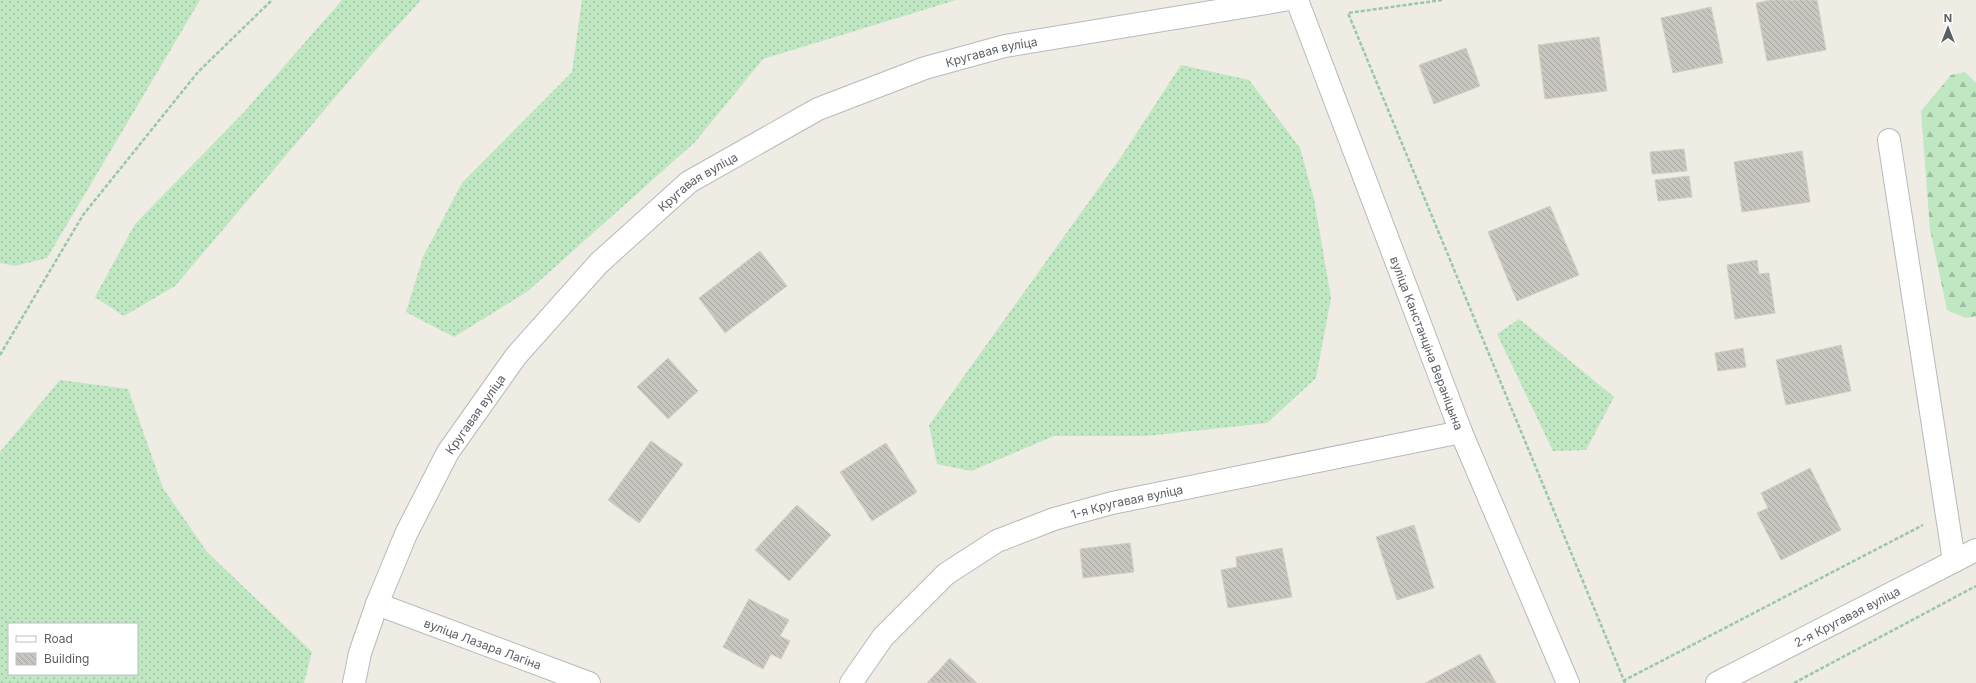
<svg xmlns="http://www.w3.org/2000/svg" width="1976" height="683" viewBox="0 0 1976 683" font-family="Inter,sans-serif">
	<style>
		.grass { fill: url(#grass-dots); fill-rule: evenodd }
		.forest { fill: url(#forest-firs) }
		.building { fill: url(#building-back-hatch); stroke: #d3cec1 }
		.lines { fill: none; stroke-linecap: round; stroke-linejoin: round }
		.minor-casing { stroke: #b6b9be; stroke-width: 24 }
		.path { stroke: #98c8a8; stroke-width: 2.5; stroke-dasharray: 4 2; stroke-linecap: butt }
		.minor { stroke: #fff; stroke-width: 22 }
		.labels { text-anchor: middle; dominant-baseline: central; stroke-width: 3; stroke-linejoin: round; paint-order: stroke }
		.street-label { font-size: 12px; fill: #5b5f64; stroke: #fff }
	</style>
	<defs>
		<pattern id="grass-dots" width="8" height="8" patternUnits="userSpaceOnUse"><rect width="8" height="8" fill="#bfe7c1"/><path d="M2 2h.1M6 6h.1" fill="none" stroke="#9ebea0" stroke-width="1.8" stroke-linecap="round"/></pattern>
		<pattern id="forest-firs" width="22" height="20" patternUnits="userSpaceOnUse"><rect width="22" height="20" fill="#bfe7c1"/><path d="M5 1l3.5 6h-7zM16 11l3.5 6h-7z" fill="#9ebea0"/></pattern>
		<pattern id="building-back-hatch" width="6" height="6" patternUnits="userSpaceOnUse"><rect width="6" height="6" fill="#c9c6c0"/><path d="M-1 5l2 2M0 0l6 6M5-1l2 2" fill="none" stroke="#a6a4a0"/></pattern>
	</defs>
	<rect width="100%" height="100%" fill="#eeece3"/>
	<!-- grass -->
	<g class="grass">
		<path d="M0 0H200L47 258 15 266 0 263Z"/>
		<path d="M342 0H421L371 55 175 286 124 316 95 297 135 224 246 110Z"/>
		<path d="M582 0H956L763 59 695 142 528 291 454 337 406 312 423 257 462 183 572 72Z"/>
		<path d="M1181 65 1249 80 1300 148 1314 199 1331 298 1316 378 1267 423 1146 436H1054L971 471 937 464 929 425 1121 157Z"/>
		<path d="M1519 319 1614 397 1586 450 1553 451 1497 334Z"/>
		<path d="M60 380 128 389 163 488 207 552 312 652 304 683H0V452ZM9 624H137V674H9Z"/>
	</g>
	<!-- forest -->
	<path class="forest" d="M1965 72 1976 83V316L1966 318 1947 310 1930 229 1921 111 1951 75Z"/>
	<!-- building -->
	<g class="building">
		<path d="M1771 0H1817L1826 50 1767 61 1756 3Z"/>
		<path d="M1711 7 1723 63 1673 73 1661 18Z"/>
		<path d="M1599 37 1607 91 1545 99 1538 45Z"/>
		<path d="M1466 48 1480 86 1434 104 1419 65Z"/>
		<path d="M1684 149 1687 171 1652 174 1650 152Z"/>
		<path d="M1802 151 1810 202 1742 212 1734 162Z"/>
		<path d="M1689 176 1692 197 1658 201 1655 180Z"/>
		<path d="M1550 206 1579 275 1517 301 1488 232Z"/>
		<path d="M760 251 787 286 725 333 699 298Z"/>
		<path d="M1757 260 1759 274 1769 273 1775 313 1735 319 1727 265Z"/>
		<path d="M1841 345 1851 391 1786 405 1776 360Z"/>
		<path d="M1743 348 1746 367 1718 371 1715 353Z"/>
		<path d="M668 358 698 391 668 419 637 387Z"/>
		<path d="M651 441 683 464 639 523 608 500Z"/>
		<path d="M886 443 917 492 872 521 840 472Z"/>
		<path d="M1810 468 1841 530 1781 560 1757 513 1768 508 1761 493Z"/>
		<path d="M797 505 831 535 789 581 755 550Z"/>
		<path d="M1414 525 1434 588 1397 600 1376 537Z"/>
		<path d="M1130 543 1134 572 1083 578 1080 549Z"/>
		<path d="M1282 548 1292 597 1228 608 1221 570 1237 567 1236 557Z"/>
		<path d="M749 599 789 620 780 636 790 641 781 659 771 654 763 669 723 647Z"/>
		<path d="M1480 654 1496 683H1425Z"/>
		<path d="M950 658 977 683H927Z"/>
	</g>
	<g class="lines">
		<!-- minor casing -->
		<g class="minor-casing">
			<g id="minor">
				<path id="s1" d="M1297 0 1461 432 1568 683"/>
				<path d="M1889 140 1954 561"/>
				<path id="s2" d="M377 604 589 683"/>
				<path id="s3" d="M354 683 360 653 377 604 406 534 448 452 516 356 599 263 689 182 818 109 925 68 1005 46 1284 0"/>
				<path id="s4" d="M851 683 883 637 946 574 997 541 1054 519 1112 503 1461 432"/>
				<path id="s5" d="M1717 683 1976 550"/>
			</g>
		</g>
		<!-- path -->
		<g class="path">
			<path d="M1442 0 1348 13 1625 683"/>
			<path d="M0 355 83 215 198 72 272 0"/>
			<path d="M1623 681 1923 525"/>
			<path d="M1794 683 1976 586"/>
		</g>
		<!-- minor -->
		<use href="#minor" class="minor"/>
	</g>
	<g class="labels">
		<!-- street labels -->
		<g class="street-label">
			<text stroke="none"><textPath href="#s3" startOffset="945">Кругавая вуліца</textPath></text>
			<text stroke="none"><textPath href="#s3" startOffset="621">Кругавая вуліца</textPath></text>
			<text stroke="none"><textPath href="#s1" startOffset="367">вуліца Канстанціна Вераніцына</textPath></text>
			<text stroke="none"><textPath href="#s3" startOffset="297">Кругавая вуліца</textPath></text>
			<text stroke="none"><textPath href="#s4" startOffset="342">1-я Кругавая вуліца</textPath></text>
			<text stroke="none"><textPath href="#s5" startOffset="146">2-я Кругавая вуліца</textPath></text>
			<text stroke="none"><textPath href="#s2" startOffset="113">вуліца Лазара Лагіна</textPath></text>
		</g>
	</g>
	<!-- legend -->
	<rect x="8" y="623" width="130" height="52" fill="#ffffff" stroke="#bdbfc1"/>
	<rect x="16" y="636" width="20" height="6" fill="#ffffff" stroke="#bdbfc1"/>
	<text x="44" y="643" font-size="12" fill="#5b5f64">Road</text>
	<rect x="16" y="653" width="20" height="12" fill="url(#building-back-hatch)" stroke="#bdbfc1"/>
	<text x="44" y="663" font-size="12" fill="#5b5f64">Building</text>
	<!-- north arrow -->
	<g transform="translate(1948 28)" stroke="#ffffff" stroke-width="3" paint-order="stroke">
	<path d="M0-3L7 15L0 10L-7 15Z" fill="#5b5f64"/>
	<text y="-6" font-size="11" font-weight="bold" text-anchor="middle" fill="#5b5f64">N</text>
	</g>
</svg>
